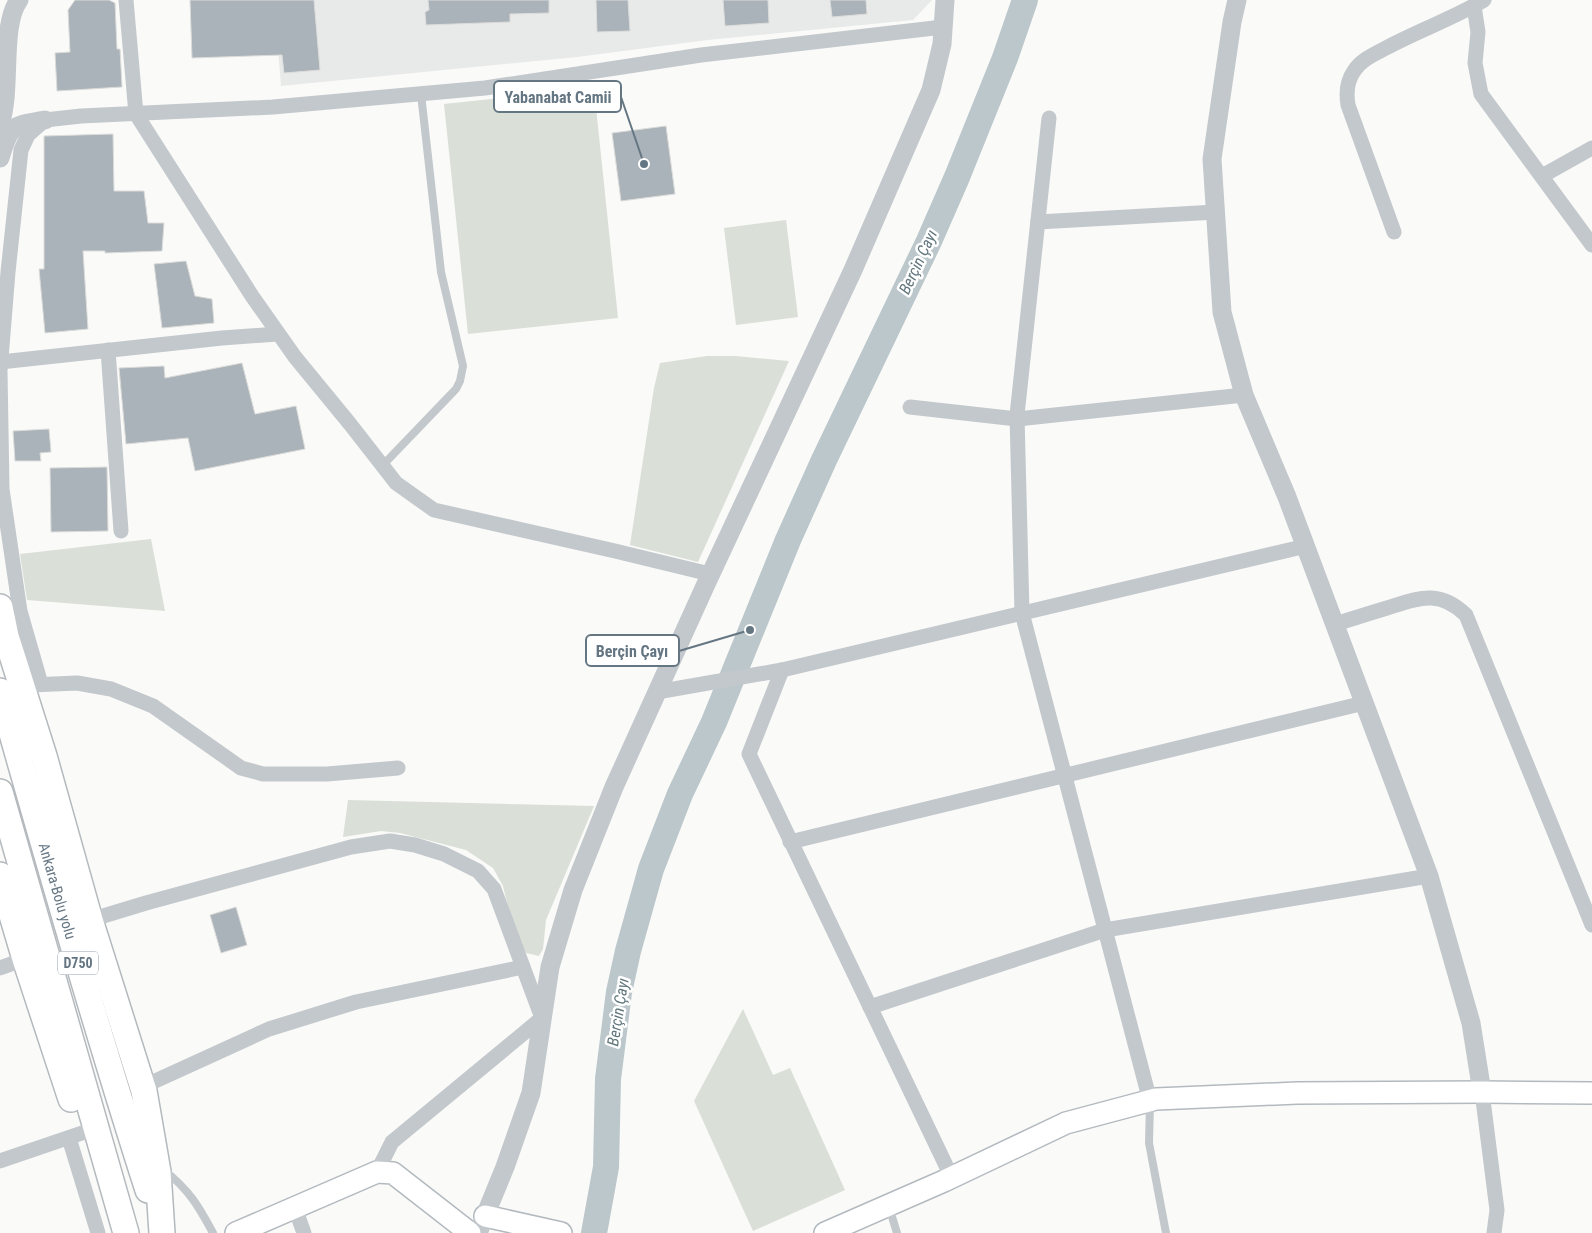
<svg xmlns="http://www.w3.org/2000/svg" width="1592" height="1233" viewBox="0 0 1592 1233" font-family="'Roboto Condensed',sans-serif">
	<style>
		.built { fill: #e8e9e9 }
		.green { fill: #dadfd7 }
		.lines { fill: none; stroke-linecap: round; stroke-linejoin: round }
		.river { stroke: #bbc7cb; stroke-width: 26 }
		.building { fill: #aab3b9; stroke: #dcdcda }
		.secondary-casing { stroke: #b3babf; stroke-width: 24 }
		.trunk-casing { stroke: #b4b9bd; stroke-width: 28 }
		.service { stroke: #c3c8cc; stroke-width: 8 }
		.minor { stroke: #c3c8cc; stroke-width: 15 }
		.tertiary { stroke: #c3c8cc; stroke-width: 19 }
		.secondary { stroke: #fff; stroke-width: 21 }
		.trunk { stroke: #fff; stroke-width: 25 }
		.labels { text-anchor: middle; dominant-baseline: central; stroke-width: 5; stroke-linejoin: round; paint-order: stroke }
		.shield { fill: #fff; stroke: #939fa8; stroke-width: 1 }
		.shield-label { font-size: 14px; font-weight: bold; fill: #657683 }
		.street-label { font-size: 15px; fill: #657683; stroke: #fff }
		.water-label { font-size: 16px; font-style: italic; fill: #60757c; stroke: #fff }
		.leader { fill: none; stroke: #657683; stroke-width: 2 }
		.callout-dot { fill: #657683; stroke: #fff; stroke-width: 2 }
		.callout { fill: #fff; stroke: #657683; stroke-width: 2 }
		.callout-label { font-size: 16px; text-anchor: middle; font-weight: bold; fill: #657683 }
	</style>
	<rect width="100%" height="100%" fill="#fafaf8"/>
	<!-- built -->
	<path class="built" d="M274 0H932L913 20 708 40 577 57 281 86Z"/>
	<!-- green -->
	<g class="green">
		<path d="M594 88 618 318 468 334 444 104Z"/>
		<path d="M786 220 798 317 736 325 724 228Z"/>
		<path d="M707 356H735L789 361 698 562 630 545 654 388 660 363Z"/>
		<path d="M151 539 165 611 27 600 20 554Z"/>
		<path d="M348 800 594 806 546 920 543 949 539 956 526 953 514 932 503 886 493 868 466 850 400 833 381 831 343 837Z"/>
		<path d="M743 1009 773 1075 790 1068 845 1190 753 1231 694 1101Z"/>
	</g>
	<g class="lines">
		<!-- river -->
		<path class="river" d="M594 1233 606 1167 608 1079 619 992 628 951 651 869 680 794 714 722 788 540 824 460 929 241 957 177 1005 58 1025 0"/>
	</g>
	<!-- building -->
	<g class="building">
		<path d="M75 0H109L115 3 117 49H120L122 87 57 91 55 53 70 52 68 10Z"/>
		<path d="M190 0H314L320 70 284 73 282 55 192 58Z"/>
		<path d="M428 0H549V13L510 14V22L426 25 425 12 429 10Z"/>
		<path d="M596 0H628L630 31 597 32Z"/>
		<path d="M723 0H768L769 23 725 26Z"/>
		<path d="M830 0H866L867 14 832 17Z"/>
		<path d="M666 126 675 194 621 201 612 133Z"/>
		<path d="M113 134 114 191H144L148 223H164L162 251 105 253V251H83L88 329 45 333 39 269H44V136Z"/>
		<path d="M186 261 195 296 212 299 214 323 162 328 154 264Z"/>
		<path d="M242 363 255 414 296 406 305 449 195 471 188 438 126 444 119 368 164 366 165 378Z"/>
		<path d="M49 429 51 452 40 453 41 461H15L13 431Z"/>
		<path d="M107 467 108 531 51 532 50 468Z"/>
		<path d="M236 907 247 945 221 953 210 915Z"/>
	</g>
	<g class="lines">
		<!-- secondary casing -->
		<g class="secondary-casing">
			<g id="secondary">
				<path d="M485 1216 561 1233"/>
				<path d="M236 1233 377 1172 393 1173 470 1233"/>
				<path d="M825 1233 944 1181 1066 1123 1156 1099 1297 1093 1482 1092 1592 1093"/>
			</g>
		</g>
		<!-- trunk casing -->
		<g class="trunk-casing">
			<g id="trunk">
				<path d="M0 607 6 636 44 756 90 920 144 1091 158 1172 162 1233"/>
				<path id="s1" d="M0 691C47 858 95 1025 148 1190"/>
				<path d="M0 792 126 1233"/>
				<path d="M0 875 25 959 71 1099"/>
			</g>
		</g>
		<!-- service -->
		<g class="service">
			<path d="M382 466 456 389 460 381 463 366 441 272 421 94"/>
			<path d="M1150 1102 1149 1143 1166 1233"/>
			<path d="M164 1170C189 1190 198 1205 213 1233"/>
			<path d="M889 1207 897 1233"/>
		</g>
		<!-- minor -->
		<g class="minor">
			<path d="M126 0 136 114 252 296 295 357 350 424 396 483 434 510 615 551 710 574"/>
			<path d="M1474 6 1478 32 1475 63 1481 94 1592 245"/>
			<path d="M1049 118 1017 415 1022 613 1150 1101"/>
			<path d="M1542 176 1592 148"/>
			<path d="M1038 222 1216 212"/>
			<path d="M1394 232 1348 105C1346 93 1347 81 1354 71 1361 60 1373 55 1384 49 1417 31 1452 19 1484 0"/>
			<path d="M108 350 121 531"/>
			<path d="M0 362 222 338 278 334"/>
			<path d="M910 407 1017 419 1244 395"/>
			<path d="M1335 624C1352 619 1370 613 1387 608 1419 598 1439 589 1466 615L1592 925"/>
			<path d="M782 670 749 754 952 1178"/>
			<path d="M41 684 20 611 2 489 0 371 8 272 21 150 28 135 45 120 81 116 273 107 485 88 701 55 943 27"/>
			<path d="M31 685 77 683 111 689 153 706 241 768 263 774H327L398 768"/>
			<path d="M657 692 782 670 1306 546"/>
			<path d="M790 842 1364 703"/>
			<path d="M90 920 146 903 351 847 390 841 415 845 444 854 478 871 494 889 542 1018 392 1142 377 1172"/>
			<path d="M0 968 25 959"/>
			<path d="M870 1007 1105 930 1429 876"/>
			<path d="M142 1087 269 1029 356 1002 523 967"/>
			<path d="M1482 1092 1497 1210 1494 1233"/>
			<path d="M69 1138 98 1233"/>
			<path d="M0 1161 82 1133"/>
			<path d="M295 1208 304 1233"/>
		</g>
		<!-- tertiary -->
		<g class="tertiary">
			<path d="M1237 0 1232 22 1212 159 1222 312 1244 395 1287 497 1429 876 1471 1023 1482 1092"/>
			<path d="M0 124C12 91 0 25 19 0"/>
			<path d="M0 158C10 125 11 126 45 120"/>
			<path d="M478 1233 505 1167 531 1093 550 967 573 890 614 787 706 584 853 270 931 90 942 44 945 0"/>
		</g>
		<!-- secondary -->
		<use href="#secondary" class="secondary"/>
		<!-- trunk -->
		<use href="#trunk" class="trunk"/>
	</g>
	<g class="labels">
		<!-- shield labels -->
		<rect class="shield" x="58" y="951.5" width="40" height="23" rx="4"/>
		<g class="shield-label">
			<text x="78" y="963">D750</text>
		</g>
		<!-- street labels -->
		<g class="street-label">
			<text stroke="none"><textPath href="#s1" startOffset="208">Ankara-Bolu yolu</textPath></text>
		</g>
		<!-- water labels -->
		<g class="water-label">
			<text transform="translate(918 262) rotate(-65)">Berçin Çayı</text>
			<text transform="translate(618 1012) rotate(-81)">Berçin Çayı</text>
		</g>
	</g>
	<!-- callouts -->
	<path class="leader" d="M644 164L621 97M750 630L679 651"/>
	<g class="callout-dot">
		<circle cx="644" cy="164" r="5"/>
		<circle cx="750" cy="630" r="5"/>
	</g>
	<g class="callout">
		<rect x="494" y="81" width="127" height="31" rx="5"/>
		<rect x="586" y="635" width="93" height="31" rx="5"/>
	</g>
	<g class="callout-label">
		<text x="558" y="103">Yabanabat Camii</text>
		<text x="632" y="657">Berçin Çayı</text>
	</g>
</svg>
